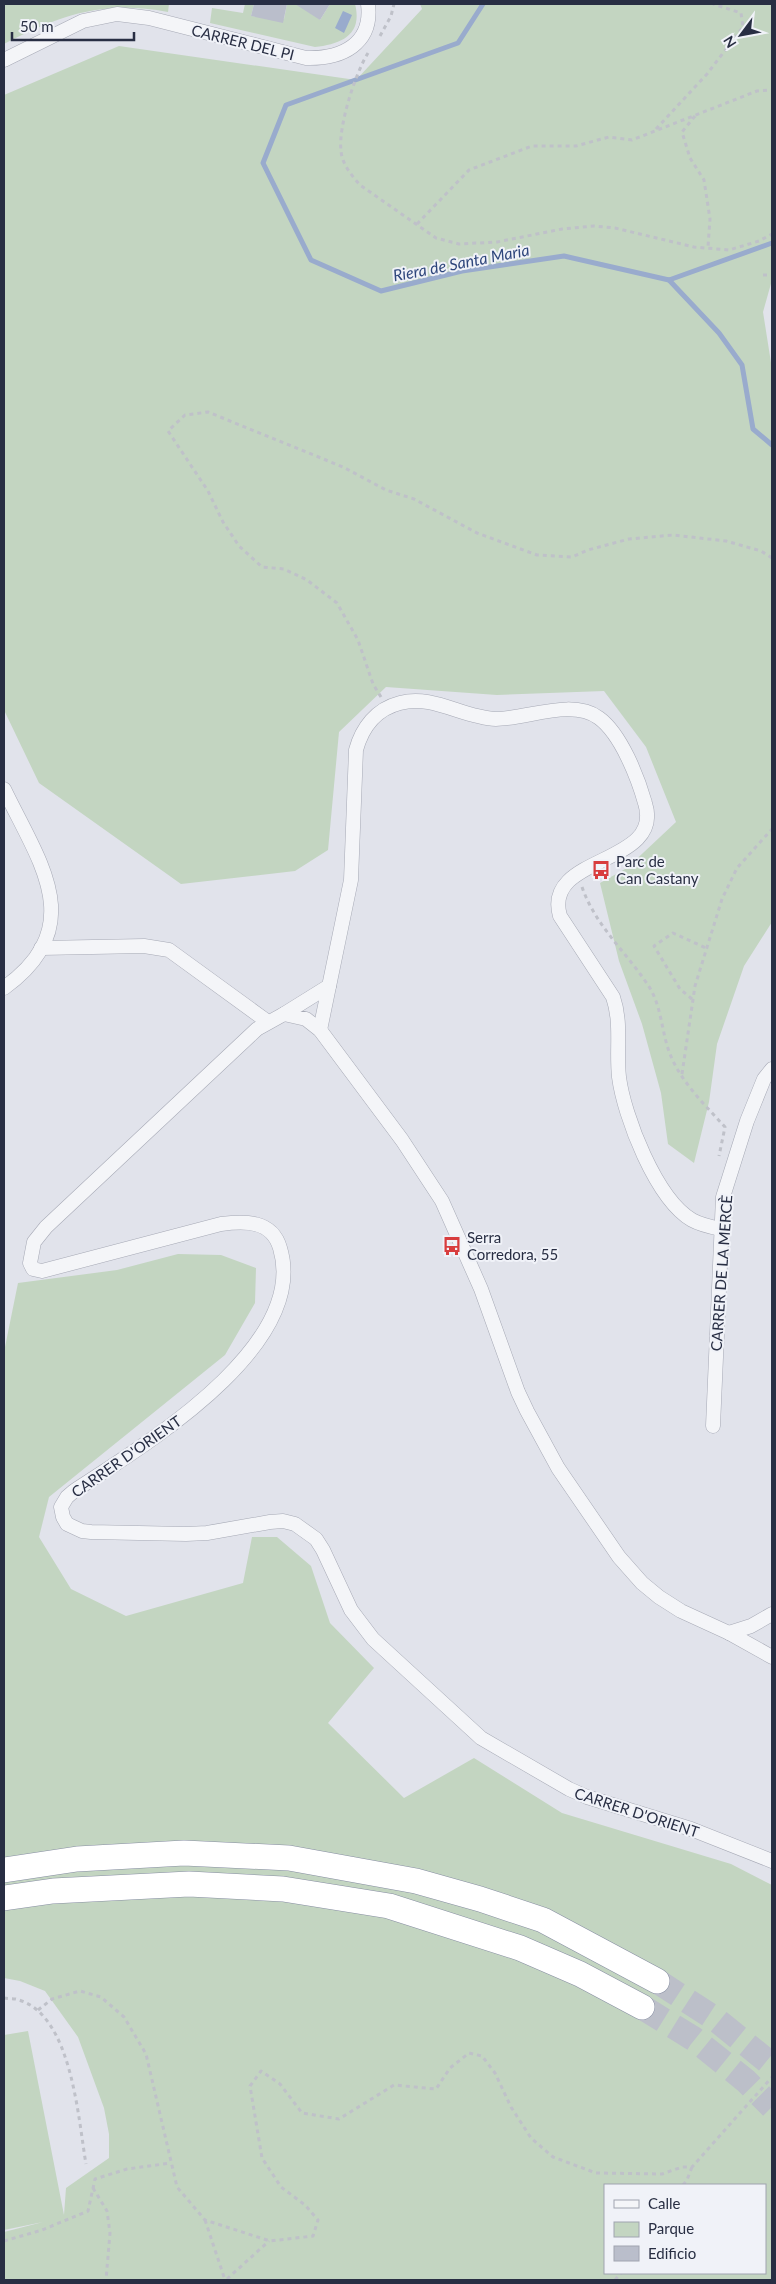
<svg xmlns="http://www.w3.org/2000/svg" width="776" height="2284" viewBox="0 0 776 2284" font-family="Lato,sans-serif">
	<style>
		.green { fill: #c3d5c1; fill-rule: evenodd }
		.water { fill: #99abcd }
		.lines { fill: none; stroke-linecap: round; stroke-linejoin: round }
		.stream { stroke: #99abcd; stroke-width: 5 }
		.building { fill: #babecb }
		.motorway-tunnel { stroke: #bcbfc9; stroke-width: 25; stroke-dasharray: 25 12; stroke-linecap: butt }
		.minor-casing { stroke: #a6a9b5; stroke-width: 15 }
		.motorway-casing { stroke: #878ea2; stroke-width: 26 }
		.path { stroke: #bfc1c9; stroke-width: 3; stroke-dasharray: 4 4; stroke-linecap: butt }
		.minor { stroke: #f4f5f8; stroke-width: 14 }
		.motorway { stroke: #fff; stroke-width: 25 }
		.labels { text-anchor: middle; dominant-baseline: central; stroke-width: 4; stroke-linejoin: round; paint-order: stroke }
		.street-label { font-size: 15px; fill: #282e43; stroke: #f0f2f8 }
		.poi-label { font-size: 15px; fill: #282e43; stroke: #f0f2f8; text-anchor: start }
		.water-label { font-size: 16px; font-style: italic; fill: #2e467b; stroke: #f0f2f8 }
	</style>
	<rect width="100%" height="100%" fill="#e1e3eb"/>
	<!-- green -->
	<g class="green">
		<path d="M4 4 28 5 31 4H169L168 12C102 0 61 15 4 44Z"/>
		<path d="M245 4H254L251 16 284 19 287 4H303L320 20 330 4H355C363 35 341 44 315 47L210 23 212 8 243 13Z"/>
		<path d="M420 4H772V280L763 312 772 369V922L744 966 717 1044 709 1102 694 1163 668 1144 661 1093 642 1024 619 961 600 883 627 868 676 822 646 747 604 691 497 695 386 687 339 732 328 850 295 871 181 884 39 783 4 710V95L119 46 356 80 422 9Z"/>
		<path d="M178 1254 221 1255 256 1268 255 1303 225 1355 49 1497 39 1537 71 1589 126 1616 243 1583 252 1537H277L311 1566 330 1623 374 1668 328 1723 404 1798 474 1758 562 1813 731 1864 772 1885V2280H4V2232L43 2222 4 2230V2035L28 2031 64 2215 66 2188 109 2158V2134L104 2108 78 2037 45 1991 20 1981 4 1978V1352L18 1283 117 1270ZM605 2185H765V2273H605Z"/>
	</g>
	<!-- water -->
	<path class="water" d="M343 11 352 15 344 33 335 28Z"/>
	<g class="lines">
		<!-- stream -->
		<g class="stream">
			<path d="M483 4 458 43 286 105 263 163 311 260 381 291 462 271 564 256 669 280 772 243"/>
			<path d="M669 280 719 333 742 365 753 429 772 445"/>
		</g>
	</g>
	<!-- building -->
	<g class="building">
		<path d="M254 4H287L283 23 251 16Z"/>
		<path d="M295 4H330L320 20Z"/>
	</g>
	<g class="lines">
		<!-- motorway-tunnel -->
		<g class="motorway-tunnel">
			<path d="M657 1981 714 2018 772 2065"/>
			<path d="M642 2007 694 2039 746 2081 772 2107"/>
		</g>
		<!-- minor casing -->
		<g class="minor-casing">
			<g id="minor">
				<path d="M4 60 83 21 117 14 149 18 306 58C342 59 373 44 368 4"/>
				<path d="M4 789C39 862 90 926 4 988"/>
				<path d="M41 948 144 946 169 950 268 1022"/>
				<path d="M329 986 284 1014 306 1019 320 1030 402 1140 442 1201 481 1289 518 1392 527 1411 558 1468 619 1557 642 1583 659 1597 681 1611 729 1633 772 1657"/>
				<path d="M284 1014 257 1029 46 1227 34 1242 30 1263 33 1269 42 1271 221 1224C245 1221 272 1220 280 1248 310 1347 141 1447 74 1491L67 1497 61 1507 63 1517 67 1524 82 1531 91 1532 186 1534 207 1533 270 1522 283 1521 295 1524 316 1539 323 1550 351 1610 373 1639 481 1738 569 1789 587 1797 691 1829 772 1861"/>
				<path d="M320 1030 351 880 356 750C362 728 376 709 400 703 433 694 463 718 496 719 527 719 572 698 599 718 621 734 638 778 645 803 665 866 542 854 560 916L613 997C622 1023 616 1050 619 1077 624 1116 656 1199 692 1220 701 1225 711 1227 721 1229"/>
				<path d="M713 1426 723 1197 747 1121 764 1079 772 1069"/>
				<path d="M729 1633 751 1626 772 1614"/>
			</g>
		</g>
		<!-- motorway casing -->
		<g class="motorway-casing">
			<g id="motorway">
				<path d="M4 1870 77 1859 184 1853 289 1858 416 1881 480 1899 543 1920 657 1981"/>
				<path d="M4 1898 53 1891 189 1884 283 1889 389 1906 520 1948 580 1974 642 2007"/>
			</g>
		</g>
		<!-- path -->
		<g class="path">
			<path d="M380 36 391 16 394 4"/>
			<path d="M368 53C355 74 338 127 341 151 342 164 352 176 360 185L436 238 459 244 497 242 562 229 594 226 615 228 694 247 729 250 759 241 772 234"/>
			<path d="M695 116 682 132 690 158 704 180 710 219 708 247"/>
			<path d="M656 129 707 74 743 27 741 13 713 4"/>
			<path d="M417 224 469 170 532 146H576L609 137 632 140 757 91 772 90"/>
			<path d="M763 275H772"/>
			<path d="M381 697 373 684 358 640 337 603 307 580 284 569 262 567 239 546 223 522 208 491 168 431 185 415 208 412 343 467 386 490 414 499 477 533 537 555 572 557 588 550 629 539 673 535 726 541 761 551 772 558"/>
			<path d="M582 887C595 925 626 952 648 985 662 1006 661 1031 670 1054 681 1082 705 1105 725 1127L719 1156"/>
			<path d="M692 999 680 989 654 946 673 933 706 948"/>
			<path d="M682 1074 695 986 722 899 737 868 772 829"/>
			<path d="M4 1998C9 1999 15 1998 19 2000 72 2016 78 2118 86 2164"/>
			<path d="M38 2010 52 1999 80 1991 101 1997 124 2017 146 2054 177 2187 205 2220 270 2241 313 2236 318 2220 305 2205 281 2187 262 2158 250 2086 261 2071 280 2084 302 2113 339 2119 394 2085 436 2089 450 2068 469 2053 482 2056 495 2073 511 2107 531 2138 553 2157 596 2173 662 2174 682 2167H692L772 2077"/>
			<path d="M683 2185 687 2180 692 2167"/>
			<path d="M93 2188 107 2211 110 2233 106 2280"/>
			<path d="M205 2220 225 2280"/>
			<path d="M4 2241 42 2230 88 2211 95 2179 127 2169 171 2163"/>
			<path d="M227 2279 269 2241"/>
			<path d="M615 2280 621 2273"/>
		</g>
		<!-- minor -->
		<use href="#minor" class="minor"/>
		<!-- motorway -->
		<use href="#motorway" class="motorway"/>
	</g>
	<!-- icons -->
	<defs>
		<g id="bus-bare" transform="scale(1.5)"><path d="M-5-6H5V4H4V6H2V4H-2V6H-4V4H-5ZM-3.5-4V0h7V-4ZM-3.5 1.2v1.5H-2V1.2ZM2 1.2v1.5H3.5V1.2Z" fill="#d83d3e" stroke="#f0f2f8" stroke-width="2.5" paint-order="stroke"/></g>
	</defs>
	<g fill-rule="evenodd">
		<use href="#bus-bare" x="601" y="870"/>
		<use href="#bus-bare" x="452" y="1246"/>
	</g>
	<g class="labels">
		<!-- street labels -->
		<g class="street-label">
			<text transform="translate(243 42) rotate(14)">CARRER DEL PI</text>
			<text transform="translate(721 1273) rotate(-86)">CARRER DE LA MERCÈ</text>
			<text transform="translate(126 1456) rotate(-35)">CARRER D'ORIENT</text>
			<text transform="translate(637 1812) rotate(18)">CARRER D'ORIENT</text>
		</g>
		<!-- poi labels -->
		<g class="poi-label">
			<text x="616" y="861">Parc de<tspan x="616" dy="17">Can Castany</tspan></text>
			<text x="467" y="1237">Serra<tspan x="467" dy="17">Corredora, 55</tspan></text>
		</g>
		<!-- water labels -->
		<g class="water-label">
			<text transform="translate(461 262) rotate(-11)">Riera de Santa Maria</text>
		</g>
	</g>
	<!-- border -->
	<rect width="776" height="2284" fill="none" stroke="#282e43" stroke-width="10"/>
	<!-- legend -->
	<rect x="604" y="2184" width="162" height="90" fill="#f0f2f8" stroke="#a0a4b0"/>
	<rect x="614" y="2200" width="25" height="8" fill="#f4f5f8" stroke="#a0a4b0"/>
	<text x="648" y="2209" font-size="15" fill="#282e43">Calle</text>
	<rect x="614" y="2222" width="25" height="15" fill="#c3d5c1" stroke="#a0a4b0"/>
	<text x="648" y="2234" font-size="15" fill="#282e43">Parque</text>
	<rect x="614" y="2246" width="25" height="15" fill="#babecb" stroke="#a0a4b0"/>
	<text x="648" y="2259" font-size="15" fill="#282e43">Edificio</text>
	<!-- north arrow -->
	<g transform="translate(741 35) rotate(238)" stroke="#f0f2f8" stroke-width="4" paint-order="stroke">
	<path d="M0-4L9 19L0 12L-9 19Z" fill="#282e43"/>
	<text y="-8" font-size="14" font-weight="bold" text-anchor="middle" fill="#282e43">N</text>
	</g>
	<!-- scale -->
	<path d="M12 32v8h122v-8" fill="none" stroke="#282e43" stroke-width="2.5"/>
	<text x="20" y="32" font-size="15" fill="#282e43" stroke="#f0f2f8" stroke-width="4" paint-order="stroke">50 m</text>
</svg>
